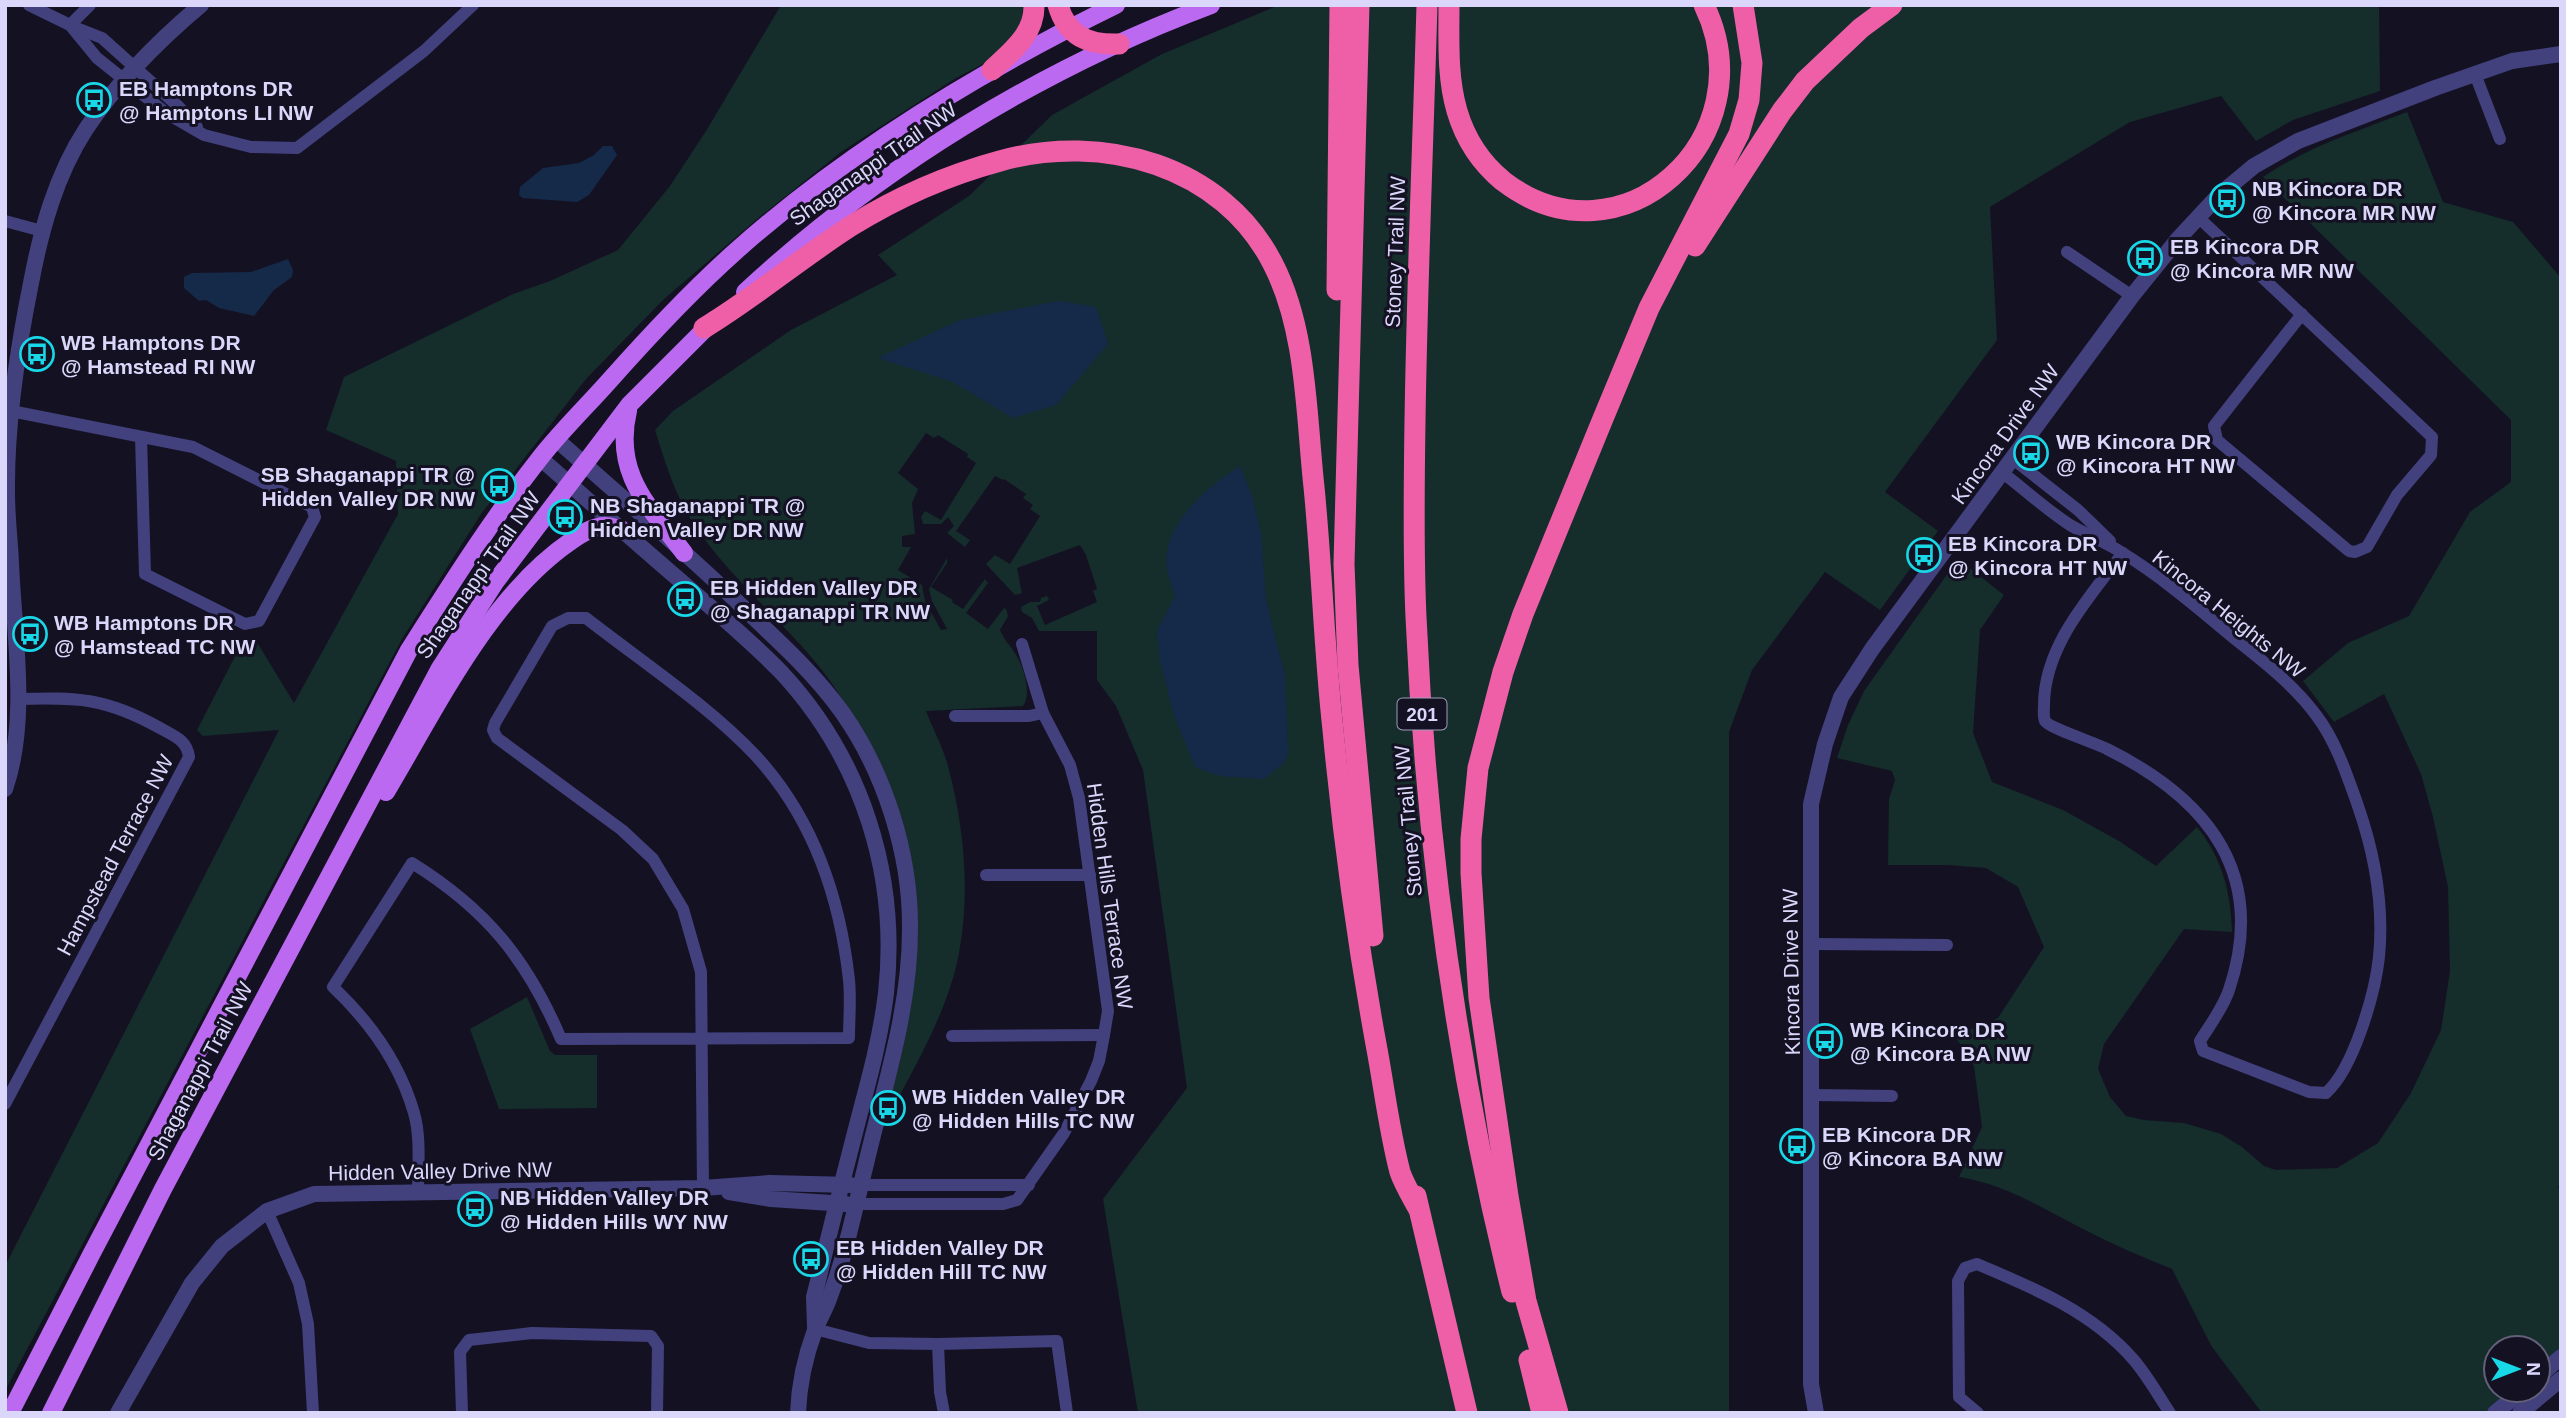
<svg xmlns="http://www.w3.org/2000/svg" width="2566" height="1418" viewBox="0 0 2566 1418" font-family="Arial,sans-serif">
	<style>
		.green { fill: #152d2b }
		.water { fill: #152a49 }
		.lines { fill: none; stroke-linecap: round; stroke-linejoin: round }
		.minor { stroke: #42417d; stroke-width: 12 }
		.tertiary { stroke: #42417d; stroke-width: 16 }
		.primary { stroke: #ba69f0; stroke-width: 18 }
		.motorway { stroke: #ef5fa7; stroke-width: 21 }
		.labels { text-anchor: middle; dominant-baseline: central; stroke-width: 6; stroke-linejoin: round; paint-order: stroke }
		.shield { fill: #141123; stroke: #9f9cba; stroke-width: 2 }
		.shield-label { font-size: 19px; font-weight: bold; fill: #dad7fb }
		.poi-label { font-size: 21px; font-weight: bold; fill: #dad7fb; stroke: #141123; text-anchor: start }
		.street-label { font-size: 21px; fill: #dad7fb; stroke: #141123 }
	</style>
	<rect width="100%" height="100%" fill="#141123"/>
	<!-- green -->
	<g class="green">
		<path d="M781 5H1026L1021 26 987 62 956 78 841 152 756 220 664 299 586 379 481 514 402 639 5 1391V1266L279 730 203 736 197 730 245 637 255 639 294 703 398 514 396 461 326 430 344 377 513 294 550 281 618 250 670 186 706 131Z"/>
		<path d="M1279 5H2397L2379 6 2380 91 2293 120 2256 141 2221 96 2130 122 1990 207 1997 340 1885 492 1938 531 1880 610 1825 572 1752 670 1729 732V1413H1138L1103 1199 1187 1088 1143 770 1116 706 1097 680V631H1039L1032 618 1022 612 1021 607 1030 602H1040L1041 598 1047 596 1049 600 1037 606 1045 625 1097 602 1093 591 1097 589 1086 555 1080 545 1017 568C1019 576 1020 587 1022 593L1015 595 986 564 995 555 1010 564 1040 516 1030 509 1033 505 1023 498 1026 494 1004 479 1003 480 995 476 956 531 970 540 965 547 947 533 954 526 948 517 941 524H923L921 517 925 511 941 520 976 463 967 457 968 454 938 435 934 438 926 433 898 473 918 489 912 503 915 534 902 536V547H911L898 570 922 585 925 601 941 630 947 629 932 601 929 589 947 558V563L931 587 953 600 952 602 963 609 985 579 988 583 966 613 988 629 1004 608 1006 609 1008 616 1000 630C1004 640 1011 646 1016 655 1024 667 1032 694 1023 706L926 711C933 729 943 747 948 766 965 830 971 898 957 963 945 1015 916 1064 892 1110L888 1106C913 1013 933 915 901 820 895 802 885 784 877 767 860 728 840 690 812 658 774 613 726 573 693 523 675 495 665 462 655 430L673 411 791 330 897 275 878 255 969 196 1052 115 1162 54Z"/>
		<path d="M2407 112 2443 202 2513 222 2561 278V1178L2558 1188 2561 1191V1349L2538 1370V1348H2496V1390H2516L2488 1413H2262L2212 1347 2172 1269C2142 1257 2112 1244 2083 1229 2042 1208 2005 1184 1959 1177L1982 1127 1974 1066 1955 1036 1998 1018 2044 947 2018 887 1986 868 1948 865H1888L1889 799 1895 780 1892 771 1837 758 1848 725 1864 691 1958 559 2004 595 1980 630 1973 733 1992 782 2063 810 2119 841 2156 866 2197 827C2222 858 2231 892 2232 932L2184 929 2104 1044 2098 1069 2110 1097 2126 1116 2144 1120 2184 1123 2221 1134 2242 1147 2264 1166 2276 1170 2337 1168 2378 1143 2411 1093 2441 1030 2450 971 2448 887 2433 817 2421 774 2384 694 2334 722 2303 681 2348 643 2409 616 2470 512 2511 482V420L2263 177C2307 147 2358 131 2407 112Z"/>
		<path d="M527 997 550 1051 555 1055H597V1108L499 1109 470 1029Z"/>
	</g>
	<!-- water -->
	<g class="water">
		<path d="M603 146H612L617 155 589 195 577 202 523 198 519 195 520 187 543 168 579 163 594 155Z"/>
		<path d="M288 259 293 270 292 277 274 290 254 316 219 308 206 300 199 301 184 288V277L192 273 251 272Z"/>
		<path d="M1059 301 1096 307 1108 344 1056 405 1013 418 953 382 878 358 960 320Z"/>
		<path d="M1240 466 1252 496 1261 534 1266 600 1285 676 1288 752 1285 762 1264 779 1220 776 1195 767 1174 715 1160 661 1157 631 1175 596C1171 583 1164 567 1167 553 1173 514 1210 486 1240 466Z"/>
	</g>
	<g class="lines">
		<!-- minor -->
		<g class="minor">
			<path d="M29 5 70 25 90 5"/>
			<path d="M70 25 97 58 166 113 204 135 251 147 297 148 424 51 473 5"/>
			<path d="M74 27 102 38 179 107 197 127"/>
			<path d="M2475 74 2500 139"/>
			<path d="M2198 217 2432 437 2431 455 2397 495 2367 547 2355 552 2349 551 2217 440 2214 426 2302 314"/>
			<path d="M5 221 42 231"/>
			<path d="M2067 252 2132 296"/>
			<path d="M11 411 193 447 312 507 315 517 259 621 245 624 145 574 141 437"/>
			<path d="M2013 459 2078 510 2110 541"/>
			<path d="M2003 473C2025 490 2047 510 2070 525 2087 535 2105 542 2121 552 2162 577 2199 609 2235 639 2263 661 2295 686 2316 715 2336 741 2347 775 2358 806 2375 855 2384 905 2379 957 2375 993 2354 1068 2326 1093L2309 1092 2203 1051 2200 1041C2210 1025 2223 1008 2229 990 2268 874 2208 799 2107 749 2096 743 2049 728 2045 721 2043 716 2044 710 2044 705 2044 647 2089 597 2123 553"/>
			<path d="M955 716H1029L1043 713"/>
			<path d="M986 875H1090"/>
			<path d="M1812 944 1947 945"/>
			<path d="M952 1036 1104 1035"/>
			<path d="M1813 1095 1892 1096"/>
			<path d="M5 1104 189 757C187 740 174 736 160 728 106 698 78 697 18 699"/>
			<path d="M860 1185H1029"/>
			<path d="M418 1193C418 1168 421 1137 414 1113 400 1064 369 1021 333 987L412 863C486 909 527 959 561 1039L849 1038C849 1019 851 999 849 980 840 898 813 818 756 756 709 706 641 661 586 618H568L552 626 495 723 493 730 497 738 622 830 653 859 683 909 701 972 703 1188"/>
			<path d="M856 1204H1003L1017 1200 1064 1133 1091 1081 1099 1061 1104 1035 1108 1011 1079 798 1070 765 1043 713 1022 644"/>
			<path d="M267 1211 299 1283 308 1324 313 1413"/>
			<path d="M815 1329 869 1343 938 1344 1057 1341 1067 1413"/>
			<path d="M938 1344 940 1392 944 1413"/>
			<path d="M462 1413 460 1352 469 1340 532 1333 651 1336 658 1346 657 1413"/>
			<path d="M1978 1413 1959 1397 1958 1281 1965 1268 1977 1264C2034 1288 2092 1312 2133 1359 2147 1375 2158 1395 2170 1413"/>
		</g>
		<!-- tertiary -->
		<g class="tertiary">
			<path d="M556 439C622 498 690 555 753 617 785 647 816 676 842 712 885 773 911 855 910 930 910 1011 883 1090 865 1168 854 1212 845 1257 829 1299 825 1310 819 1320 815 1330 805 1357 799 1384 798 1413"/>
			<path d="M540 458C588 500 635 542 683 583 716 612 751 641 781 672 862 759 899 875 886 993 881 1035 870 1076 859 1117 845 1171 831 1226 818 1281L814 1297 815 1327"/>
			<path d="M5 789C29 720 14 635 11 563 10 540 7 517 7 494 6 424 17 352 31 283 41 230 56 175 86 129 118 81 157 42 201 5"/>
			<path d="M729 1192 771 1199 846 1204"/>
			<path d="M2538 1377 2561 1357"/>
			<path d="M118 1413 192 1283 222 1246 267 1211 314 1194 703 1188 770 1183 851 1185"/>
			<path d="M1816 1413 1811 1384V804L1825 744 1841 697 1872 649 2132 296 2178 239 2218 196 2254 166 2298 141 2435 88 2512 61 2561 54"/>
			<path d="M2495 1413 2523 1390"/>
			<path d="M2520 1413 2561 1379"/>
		</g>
		<!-- primary -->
		<g class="primary">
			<path d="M745 292C879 168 1040 69 1211 5"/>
			<path d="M628 411C613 474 649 506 684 553"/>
			<path d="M386 792C437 707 489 597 571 541 581 534 593 526 605 526 610 526 616 528 621 529"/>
			<path d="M10 1413 92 1253 409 650C451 584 492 519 540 458 562 430 587 406 610 380 650 335 691 291 736 251 846 153 983 70 1116 5"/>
			<path d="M51 1413 163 1189 440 668 496 581 630 404 714 320"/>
		</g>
		<!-- motorway -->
		<g class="motorway">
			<path d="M1058 5C1067 37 1089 45 1119 44"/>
			<path d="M1359 5 1344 564 1348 665 1373 936"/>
			<path d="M1427 5C1423 144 1417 283 1415 421 1414 486 1413 552 1416 617 1426 844 1457 1071 1512 1292"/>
			<path d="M1449 5C1449 40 1447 77 1457 111 1465 138 1481 163 1503 181 1621 272 1768 137 1704 5"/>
			<path d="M992 70C1011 52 1035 34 1034 5"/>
			<path d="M1695 246 1782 111 1805 81 1861 28 1892 5"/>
			<path d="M1337 290 1340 5"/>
			<path d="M704 328C755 297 801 258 851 226 896 198 948 175 1000 161 1102 132 1223 165 1273 264 1307 330 1306 414 1314 487 1322 568 1324 649 1333 730 1343 835 1357 940 1376 1044 1384 1086 1389 1130 1400 1172 1404 1184 1412 1197 1418 1208"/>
			<path d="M1416 1196 1467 1413"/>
			<path d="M1529 1360 1542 1413"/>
			<path d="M1558 1413 1526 1301 1508 1196 1479 998 1471 873V839L1478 768 1503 672 1523 614 1602 421 1649 308 1739 134 1749 100 1752 63 1743 5"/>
		</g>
	</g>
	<!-- icons -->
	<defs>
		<g id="bus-ring" transform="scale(1.75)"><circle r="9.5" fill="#141123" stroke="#18d7e6" stroke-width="1.5"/><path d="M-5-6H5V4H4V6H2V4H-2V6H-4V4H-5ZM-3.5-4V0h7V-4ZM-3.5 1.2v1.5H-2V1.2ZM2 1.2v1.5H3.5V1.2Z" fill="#18d7e6"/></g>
	</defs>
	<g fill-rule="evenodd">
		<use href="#bus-ring" x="94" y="100"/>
		<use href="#bus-ring" x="2227" y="200"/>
		<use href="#bus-ring" x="2145" y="258"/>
		<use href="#bus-ring" x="37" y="354"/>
		<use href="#bus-ring" x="2031" y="453"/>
		<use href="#bus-ring" x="499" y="486"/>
		<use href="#bus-ring" x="565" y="517"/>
		<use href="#bus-ring" x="1924" y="555"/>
		<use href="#bus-ring" x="685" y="599"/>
		<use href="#bus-ring" x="30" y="634"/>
		<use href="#bus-ring" x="1825" y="1041"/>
		<use href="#bus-ring" x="888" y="1108"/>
		<use href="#bus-ring" x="1797" y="1146"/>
		<use href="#bus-ring" x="475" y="1209"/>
		<use href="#bus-ring" x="811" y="1259"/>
	</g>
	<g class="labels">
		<!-- shield labels -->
		<rect class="shield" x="1397.5" y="698.5" width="49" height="31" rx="5"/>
		<g class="shield-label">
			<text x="1422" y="714">201</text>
		</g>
		<!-- poi labels -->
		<g class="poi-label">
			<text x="119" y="88">EB Hamptons DR<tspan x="119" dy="24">@ Hamptons LI NW</tspan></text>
			<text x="2252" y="188">NB Kincora DR<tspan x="2252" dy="24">@ Kincora MR NW</tspan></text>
			<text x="2170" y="246">EB Kincora DR<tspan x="2170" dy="24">@ Kincora MR NW</tspan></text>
			<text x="61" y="342">WB Hamptons DR<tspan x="61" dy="24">@ Hamstead RI NW</tspan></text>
			<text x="2056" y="441">WB Kincora DR<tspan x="2056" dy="24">@ Kincora HT NW</tspan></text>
			<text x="475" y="474" text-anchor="end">SB Shaganappi TR @<tspan x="475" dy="24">Hidden Valley DR NW</tspan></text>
			<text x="590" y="505">NB Shaganappi TR @<tspan x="590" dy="24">Hidden Valley DR NW</tspan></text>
			<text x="1948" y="543">EB Kincora DR<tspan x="1948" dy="24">@ Kincora HT NW</tspan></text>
			<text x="710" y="587">EB Hidden Valley DR<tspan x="710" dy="24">@ Shaganappi TR NW</tspan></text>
			<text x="54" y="622">WB Hamptons DR<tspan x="54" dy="24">@ Hamstead TC NW</tspan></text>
			<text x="1850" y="1029">WB Kincora DR<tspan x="1850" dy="24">@ Kincora BA NW</tspan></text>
			<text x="912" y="1096">WB Hidden Valley DR<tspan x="912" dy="24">@ Hidden Hills TC NW</tspan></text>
			<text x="1822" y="1134">EB Kincora DR<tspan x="1822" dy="24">@ Kincora BA NW</tspan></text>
			<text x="500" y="1197">NB Hidden Valley DR<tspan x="500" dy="24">@ Hidden Hills WY NW</tspan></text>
			<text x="836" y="1247">EB Hidden Valley DR<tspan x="836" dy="24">@ Hidden Hill TC NW</tspan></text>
		</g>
		<!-- street labels -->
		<g class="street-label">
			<text transform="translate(873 164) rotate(-35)">Shaganappi Trail NW</text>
			<text transform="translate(1395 252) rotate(-88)">Stoney Trail NW</text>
			<text transform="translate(2005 434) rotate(-54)">Kincora Drive NW</text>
			<text transform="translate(478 575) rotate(-55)">Shaganappi Trail NW</text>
			<text transform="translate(2229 614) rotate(39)">Kincora Heights NW</text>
			<text transform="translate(1408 821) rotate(-95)">Stoney Trail NW</text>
			<text transform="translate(115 855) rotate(-62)">Hampstead Terrace NW</text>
			<text transform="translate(1110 896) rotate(82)">Hidden Hills Terrace NW</text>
			<text transform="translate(1791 972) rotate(-91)">Kincora Drive NW</text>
			<text transform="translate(200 1071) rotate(-62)">Shaganappi Trail NW</text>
			<text transform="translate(440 1171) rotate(-1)">Hidden Valley Drive NW</text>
		</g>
	</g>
	<!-- border -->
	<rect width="2566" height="1418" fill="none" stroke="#dad7fb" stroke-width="14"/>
	<!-- north arrow -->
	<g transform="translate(2517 1369) rotate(90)"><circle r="33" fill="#141123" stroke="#636079" stroke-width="2"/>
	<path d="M0-5L12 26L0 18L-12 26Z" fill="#18d7e6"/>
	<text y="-10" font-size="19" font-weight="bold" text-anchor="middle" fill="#dad7fb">N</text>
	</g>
</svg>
